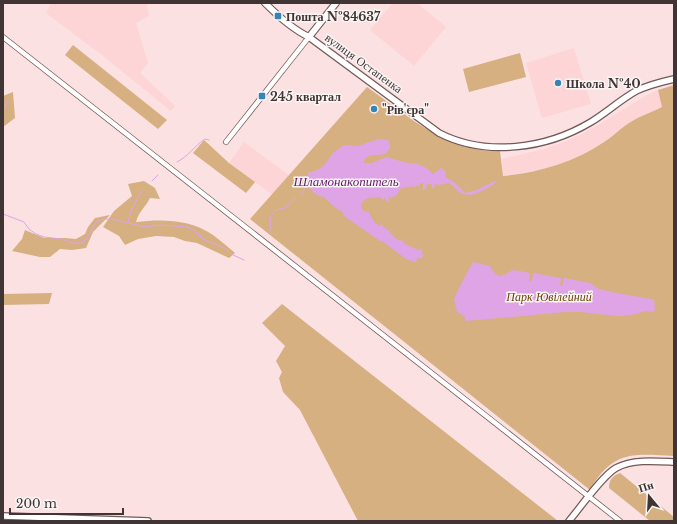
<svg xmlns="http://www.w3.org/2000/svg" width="677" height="524" viewBox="0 0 677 524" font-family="'Libre Baskerville',serif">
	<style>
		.built { fill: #fed5d6 }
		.green { fill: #d6b081 }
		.water { fill: #dfa4e6 }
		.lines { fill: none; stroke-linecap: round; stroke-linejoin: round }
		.stream { stroke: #dfa4e6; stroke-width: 1 }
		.minor-casing { stroke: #725858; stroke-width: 6 }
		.tertiary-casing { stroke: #725858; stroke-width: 8 }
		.secondary-casing { stroke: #725858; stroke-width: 8 }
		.minor { stroke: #fff; stroke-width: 4.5 }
		.tertiary { stroke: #fff; stroke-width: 5.5 }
		.secondary { stroke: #fff; stroke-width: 6 }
		.poi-dot { fill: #3785b7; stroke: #faf4f4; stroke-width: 1.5 }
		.labels { text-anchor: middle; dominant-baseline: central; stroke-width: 3; stroke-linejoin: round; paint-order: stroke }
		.poi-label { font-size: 12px; font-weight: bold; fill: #403434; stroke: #faf4f4; text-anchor: start }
		.street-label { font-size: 12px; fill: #403434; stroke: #faf4f4 }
		.park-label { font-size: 12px; font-style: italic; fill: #6b460c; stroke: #faf4f4 }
		.water-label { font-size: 13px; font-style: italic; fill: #621c6b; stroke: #faf4f4 }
	</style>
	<rect width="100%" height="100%" fill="#fbe1e1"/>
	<!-- built -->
	<g class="built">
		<path d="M51 3H153L147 5 149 16 136 23 148 63 140 73 175 106 171 111 102 55 46 13Z"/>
		<path d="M393 3H417L446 27 414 66 370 30Z"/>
		<path d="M574 48 591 104 542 118 526 63Z"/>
		<path d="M658 90 663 107 641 116 626 125 604 142 591 150 570 160 542 170 503 176 502 159 544 149 566 141 588 131 647 95Z"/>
		<path d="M244 142 290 176 273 195 229 163Z"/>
	</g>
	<!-- green -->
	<g class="green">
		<path d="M73 45 167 120 158 129 65 55Z"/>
		<path d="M520 53 526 77 469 92 463 69Z"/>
		<path d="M674 85V456C633 454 613 450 590 490L250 219 367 87C398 109 433 139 470 148 479 151 490 150 500 151L503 176C538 173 575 162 604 142 612 137 619 130 626 125 637 117 650 113 662 107L658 90Z"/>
		<path d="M13 92 15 118 3 127V96Z"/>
		<path d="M204 140 229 163 255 182 246 193 193 153Z"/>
		<path d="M144 181 155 188 160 199 150 198C145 208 139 211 136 222 162 219 190 219 213 235 221 241 228 247 235 253L229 258 197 243 185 241 174 237 156 236 138 239 125 245 119 236 103 227 114 211 132 196 128 184Z"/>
		<path d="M110 215 93 232 86 248 72 250 60 249 50 257H40L12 251 22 239 25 230 44 238H65L76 239 85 234 88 227 95 218Z"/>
		<path d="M52 293 49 304 3 305V294Z"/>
		<path d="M282 304 558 521H358L300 410 283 392 279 378 282 372 276 361 285 346 262 323Z"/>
		<path d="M620 473 674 517V521H650L609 488C609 480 612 476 620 473Z"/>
	</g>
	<!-- water -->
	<g class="water">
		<path d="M378 139 388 140 390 145V149L385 154 368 156 363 162 364 163H372L386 157 411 164 415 163 425 167 433 174 441 168 446 172 445 177 455 183 465 193 477 190 495 181 497 182C488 188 471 199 461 193 457 191 454 186 449 183L439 185 435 184 434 188H432V184H427L426 188 423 191V183H421L418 186H416V188L413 186 401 188 396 196 388 198 389 202H387L385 198 383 200 380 197C371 198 361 197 361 208L364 211 369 212V215H371V217L375 223 380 226 382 224 383 227 388 230H390L389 232C390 233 399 241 400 241L403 240V243L418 250 421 249 423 256 422 258H417V260L415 262 406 259 382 241H380L344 216 343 212C336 209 331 204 326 199 323 196 323 198 320 196 311 193 306 183 308 173 325 168 323 166 333 153 336 150 340 149 343 145L358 146Z"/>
		<path d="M473 262 490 266C492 269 493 272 496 274 502 280 508 271 514 270L530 273 529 281H532L533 273 561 278 560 286H562L564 278 590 283 599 289 616 293 651 299 654 300 655 310 652 312 646 311 631 315 617 316 581 312H565L466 321 464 316 457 312 454 299 461 284Z"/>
	</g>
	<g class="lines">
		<!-- stream -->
		<g class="stream">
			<path d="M3 110 8 100"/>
			<path d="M177 162C189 156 194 146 205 139L209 140"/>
			<path d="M152 181 158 175"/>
			<path d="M302 194 308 183"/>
			<path d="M3 214 24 222 29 229 36 234 44 237 62 239 72 243H82L87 238 97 221 105 219H112L145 227 160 225 188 227 196 232 203 239 226 249 231 254 244 260"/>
			<path d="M128 222 131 211 142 190"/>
			<path d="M271 231 270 217 276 210 285 208 296 198"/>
		</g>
		<!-- minor casing -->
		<g class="minor-casing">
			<g id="minor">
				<path d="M3 37 620 521"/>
				<path d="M226 142 309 37"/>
			</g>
		</g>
		<!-- tertiary casing -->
		<g class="tertiary-casing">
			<g id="tertiary">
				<path d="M309 37 439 133C486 157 546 149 591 122 606 113 620 100 636 91 648 85 661 82 674 79"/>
				<path d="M3 516 148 521"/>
				<path d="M569 521C580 508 602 476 616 468 633 459 655 461 674 462"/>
			</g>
		</g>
		<!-- secondary casing -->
		<g class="secondary-casing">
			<path id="secondary" d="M265 3C278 16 292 29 309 37L336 3"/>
		</g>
		<!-- minor -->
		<use href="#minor" class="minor"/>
		<!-- tertiary -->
		<use href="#tertiary" class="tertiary"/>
		<!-- secondary -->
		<use href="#secondary" class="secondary"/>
	</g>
	<!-- markers -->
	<g class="poi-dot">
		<rect x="274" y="12" width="8" height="8" rx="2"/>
		<circle cx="558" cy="83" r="4"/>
		<rect x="258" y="92" width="8" height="8" rx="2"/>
		<circle cx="374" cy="109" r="4"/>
	</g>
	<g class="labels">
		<!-- poi labels -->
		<g class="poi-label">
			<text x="286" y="16">Пошта №84637</text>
			<text x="566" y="83">Школа №40</text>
			<text x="270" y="96">245 квартал</text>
			<text x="382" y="109">"Рів'єра"</text>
		</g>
		<!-- street labels -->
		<g class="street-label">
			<text transform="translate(364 63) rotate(36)">вулиця Остапенка</text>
		</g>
		<!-- park labels -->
		<g class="park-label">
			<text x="549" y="296">Парк Ювілейний</text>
		</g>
		<!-- water labels -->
		<g class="water-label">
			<text x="346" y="181">Шламонакопитель</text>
		</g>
	</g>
	<!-- border -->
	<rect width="677" height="524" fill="none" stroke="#403434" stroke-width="8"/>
	<!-- north arrow -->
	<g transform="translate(649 496) rotate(342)" stroke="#faf4f4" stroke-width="3" paint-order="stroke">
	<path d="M0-3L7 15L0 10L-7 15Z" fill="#403434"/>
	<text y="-6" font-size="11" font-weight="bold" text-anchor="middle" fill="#403434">Пн</text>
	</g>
	<!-- scale -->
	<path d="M10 508v6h113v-6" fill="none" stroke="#403434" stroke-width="2"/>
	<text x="16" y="508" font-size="12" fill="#403434" stroke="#faf4f4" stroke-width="3" paint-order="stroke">200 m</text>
</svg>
